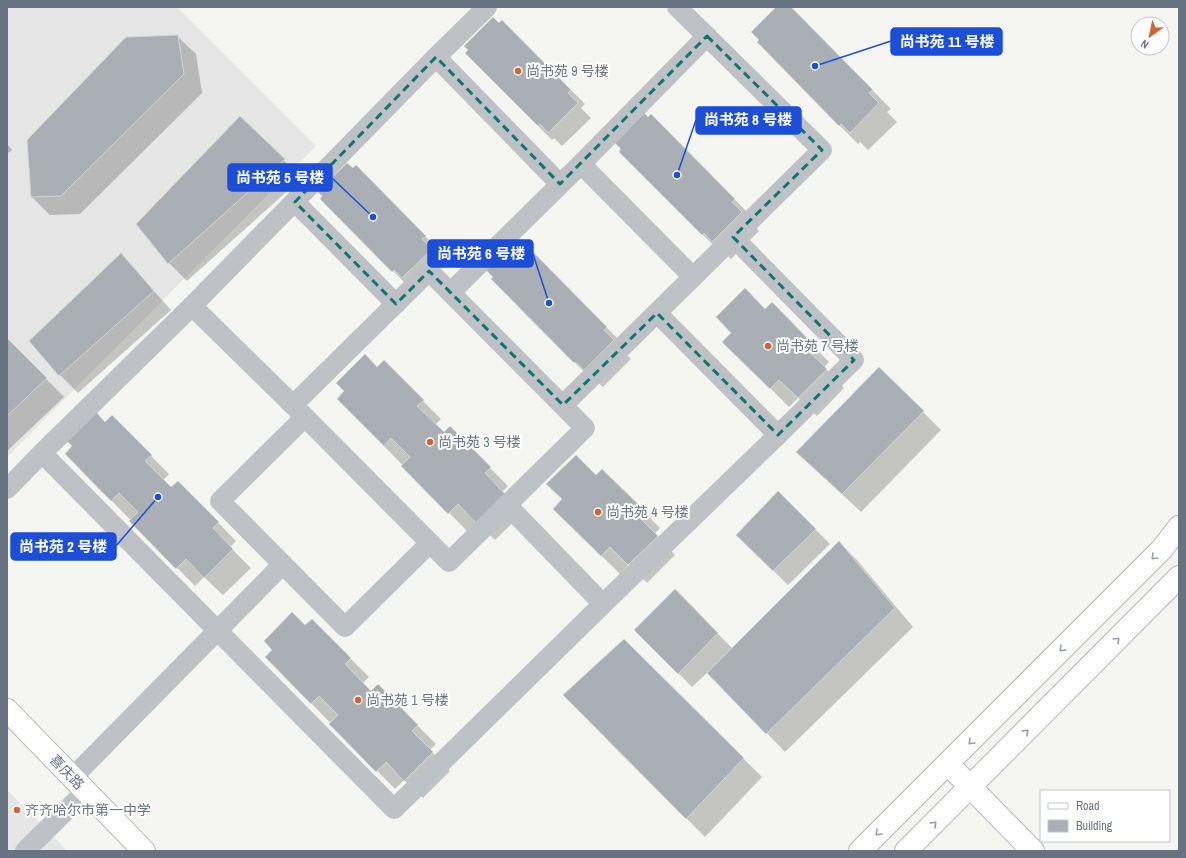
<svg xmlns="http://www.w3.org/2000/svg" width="1186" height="858" viewBox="0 0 1186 858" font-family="'Archivo Narrow','Noto Sans SC',sans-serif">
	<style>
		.built { fill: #e5e6e5 }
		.shadow { fill: #0003 }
		.building { fill: #aaafb5; stroke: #d6d6d4 }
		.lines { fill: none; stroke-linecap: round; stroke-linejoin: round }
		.secondary-casing { stroke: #b3b7bb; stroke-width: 24 }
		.primary-casing { stroke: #b2b5b9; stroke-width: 24 }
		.street { stroke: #bec1c5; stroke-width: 20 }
		.secondary { stroke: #fff; stroke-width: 22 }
		.primary { stroke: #fff; stroke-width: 22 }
		.oneway { stroke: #959da6 }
		.marked { fill: none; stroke: #0f766e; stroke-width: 3; stroke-dasharray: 8 5; stroke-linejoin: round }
		.poi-dot { fill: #d16535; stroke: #fff; stroke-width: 1.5 }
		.labels { text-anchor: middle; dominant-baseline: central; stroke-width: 4; stroke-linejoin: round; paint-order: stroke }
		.poi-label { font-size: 14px; fill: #677380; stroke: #fff; text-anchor: start }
		.street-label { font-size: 14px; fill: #677380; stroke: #fff }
		.leader { fill: none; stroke: #1d4ed8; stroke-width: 1.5 }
		.callout-dot { fill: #1d4ed8; stroke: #fff; stroke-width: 1.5 }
		.callout { fill: #1d4ed8; stroke: #1d4ed8; stroke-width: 1.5 }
		.callout-label { font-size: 15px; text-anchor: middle; font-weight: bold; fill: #fff }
	</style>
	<rect width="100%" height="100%" fill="#f5f5f2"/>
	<!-- built -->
	<g class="built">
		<path d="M7 7H177L316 146 7 457Z"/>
		<path d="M7 790 47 830 67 851H7Z"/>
	</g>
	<!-- shadow -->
	<g class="shadow">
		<path d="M778 7H790L891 109 887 112 897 122 868 150 860 142 858 144 758 42Z"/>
		<path d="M502 21 585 104 581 108 591 118 562 146 554 138 552 140 466 53Z"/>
		<path d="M177 36 196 54 202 93 80 214 50 215 32 197 28 140Z"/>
		<path d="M651 115 753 218 750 221 759 231 731 259 723 251 721 253 620 152Z"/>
		<path d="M240 118 302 178 187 281 169 263 137 224Z"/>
		<path d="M7 144 12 150 7 154Z"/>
		<path d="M356 167 439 250 436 254 445 263 417 292 407 285 321 199Z"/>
		<path d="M523 243 625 346 621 349 631 359 603 387 594 379 593 381 492 279Z"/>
		<path d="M121 254 171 310 78 393 60 375Z"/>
		<path d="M772 304 829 362 824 367 844 388 817 416 798 398 789 407 724 342Z"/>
		<path d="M7 339 64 397 7 451Z"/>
		<path d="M384 362 441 419 435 425 444 434 450 428 508 486 502 492 523 513 495 540 477 522 467 531 338 399Z"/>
		<path d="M879 368 941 430 861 512 797 452Z"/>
		<path d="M112 417 169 474 163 480 171 489 178 482 236 541 230 547 251 568 223 595 204 577 195 586 66 454Z"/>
		<path d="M602 470 660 528 654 534 675 555 647 583 629 564 620 574 554 509Z"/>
		<path d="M778 492 830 544 788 585 737 535Z"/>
		<path d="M839 542 857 560 913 627 785 752 708 672 692 687 636 630 675 591 733 649Z"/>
		<path d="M312 620 369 677 363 683 371 692 378 686 436 744 430 750 450 771 423 798 404 780 395 789 266 657Z"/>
		<path d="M624 640 762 777 705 837 564 695Z"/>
	</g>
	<!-- building -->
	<g class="building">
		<path d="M776 7H791L873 90 869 93 879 103 850 133 841 124 839 126 757 42 759 40 751 32Z"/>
		<path d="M493 17 499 23 502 20 571 90 568 93 578 103 548 133 540 124 538 126 465 53 468 50 464 46Z"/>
		<path d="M178 35 184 74 61 196 31 197 27 140 126 37Z"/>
		<path d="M643 112 648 117 651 114 735 199 732 202 742 212 712 242 704 233 702 235 619 152 621 149 613 141Z"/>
		<path d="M240 116 285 159 168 264 136 224Z"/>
		<path d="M347 163 353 168 356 165 426 236 422 239 432 249 402 278 394 270 392 272 320 199 322 196 318 192Z"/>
		<path d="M515 240 520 245 523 242 607 327 604 330 614 340 584 370 575 362 574 363 491 279 493 277 485 269Z"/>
		<path d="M121 253 154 291 59 376 29 341Z"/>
		<path d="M745 288 765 309 772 302 812 343 806 349 827 369 798 398 779 380 770 389 722 342 731 333 716 317Z"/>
		<path d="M7 338 47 378 7 416Z"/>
		<path d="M365 354 377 367 384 360 424 400 417 406 444 432 450 426 491 467 485 473 505 494 476 523 458 504 448 514 401 466 410 457 391 438 384 446 337 399 344 391 336 383Z"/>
		<path d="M879 367 924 411 842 494 796 452Z"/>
		<path d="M93 409 105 422 112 415 152 455 145 461 171 487 178 481 219 522 213 528 233 549 204 578 186 559 176 569 129 521 138 512 119 493 111 501 65 454 72 446 64 438Z"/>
		<path d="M576 455 596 475 602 469 643 509 637 515 658 536 628 565 610 547 601 556 553 509 562 499 546 484Z"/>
		<path d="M778 491 816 529 773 571 736 535Z"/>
		<path d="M839 541 895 608 766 734 707 673Z"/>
		<path d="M675 589 718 633 678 674 634 630Z"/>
		<path d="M292 612 305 625 312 619 351 658 345 664 371 691 378 684 418 725 412 731 433 752 404 781 386 762 376 772 329 724 338 715 319 696 311 704 265 657 272 650 264 641Z"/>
		<path d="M624 639 744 758 686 819 563 695Z"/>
	</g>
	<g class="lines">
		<!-- secondary casing -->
		<g class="secondary-casing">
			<g id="secondary">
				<path d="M7 710 144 851"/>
				<path d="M948 764 1033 851"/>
			</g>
		</g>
		<!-- primary casing -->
		<g class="primary-casing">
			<g id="primary">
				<path d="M860 851 1162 549 1179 527"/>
				<path d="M906 851 1179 577"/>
			</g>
		</g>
		<!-- street -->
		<g class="street">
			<path d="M487 7 436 57 560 184"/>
			<path d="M677 7 822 150 693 277"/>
			<path d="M581 164 707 36"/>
			<path d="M295 202 396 304"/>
			<path d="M429 271 585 428 449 562 293 405Z"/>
			<path d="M451 292 581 164 693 277 563 405"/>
			<path d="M192 306 42 453 394 809 603 604"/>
			<path d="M657 313 778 435 854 360 733 237"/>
			<path d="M293 405 192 306 436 57"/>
			<path d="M305 417 220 501 345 627 430 543"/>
			<path d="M7 489 42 453"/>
			<path d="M507 505 603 604 778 435"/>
			<path d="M73 777 283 564"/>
			<path d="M25 851 86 791"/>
		</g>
		<!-- secondary -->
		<use href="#secondary" class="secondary"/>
		<!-- primary -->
		<use href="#primary" class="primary"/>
	</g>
	<!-- one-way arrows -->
	<defs><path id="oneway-chevron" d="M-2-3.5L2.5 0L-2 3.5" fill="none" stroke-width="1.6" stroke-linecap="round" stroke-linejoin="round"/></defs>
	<g class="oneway">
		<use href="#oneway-chevron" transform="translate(1154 557) rotate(135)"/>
		<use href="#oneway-chevron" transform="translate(1117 640) rotate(-45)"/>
		<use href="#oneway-chevron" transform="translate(1062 649) rotate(135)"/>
		<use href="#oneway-chevron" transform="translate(1026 732) rotate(-45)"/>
		<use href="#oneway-chevron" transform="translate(971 742) rotate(135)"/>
		<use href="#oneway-chevron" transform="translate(934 824) rotate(-45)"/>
		<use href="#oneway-chevron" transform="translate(878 833) rotate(136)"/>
	</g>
	<!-- marked area -->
	<path class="marked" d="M707 36 822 150 733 237 854 360 778 435 657 313 563 405 429 271 396 304 295 202 436 57 560 184Z"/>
	<!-- markers -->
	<g class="poi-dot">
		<circle cx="518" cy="71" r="4"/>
		<circle cx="768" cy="346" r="4"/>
		<circle cx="430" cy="442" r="4"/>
		<circle cx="598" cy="512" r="4"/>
		<circle cx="358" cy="700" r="4"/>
		<circle cx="17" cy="810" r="4"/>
	</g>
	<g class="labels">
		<!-- poi labels -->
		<g class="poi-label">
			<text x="526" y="71">尚书苑 9 号楼</text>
			<text x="776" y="346">尚书苑 7 号楼</text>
			<text x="438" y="442">尚书苑 3 号楼</text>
			<text x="606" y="512">尚书苑 4 号楼</text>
			<text x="366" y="700">尚书苑 1 号楼</text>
			<text x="25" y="810">齐齐哈尔市第一中学</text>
		</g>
		<!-- street labels -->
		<g class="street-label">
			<text transform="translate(67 772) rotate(46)">喜庆路</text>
		</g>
	</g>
	<!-- callouts -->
	<path class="leader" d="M815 66L891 41M677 175L696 120M373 217L332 178M549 303L533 254M158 497L116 546"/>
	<g class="callout-dot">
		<circle cx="815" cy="66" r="4"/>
		<circle cx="677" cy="175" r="4"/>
		<circle cx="373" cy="217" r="4"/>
		<circle cx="549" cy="303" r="4"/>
		<circle cx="158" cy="497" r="4"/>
	</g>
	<g class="callout">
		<rect x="891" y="28" width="111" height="27" rx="4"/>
		<rect x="696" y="107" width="105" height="27" rx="4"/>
		<rect x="228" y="164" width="104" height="27" rx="4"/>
		<rect x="428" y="240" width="105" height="27" rx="4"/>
		<rect x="11" y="533" width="105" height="27" rx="4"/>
	</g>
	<g class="callout-label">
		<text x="947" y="47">尚书苑 11 号楼</text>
		<text x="748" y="125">尚书苑 8 号楼</text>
		<text x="280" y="183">尚书苑 5 号楼</text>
		<text x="481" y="259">尚书苑 6 号楼</text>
		<text x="63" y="552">尚书苑 2 号楼</text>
	</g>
	<!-- border -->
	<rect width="1186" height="858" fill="none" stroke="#677380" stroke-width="16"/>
	<!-- legend -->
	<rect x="1040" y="790" width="130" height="52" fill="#ffffff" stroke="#c2c7cc"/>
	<rect x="1048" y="803" width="20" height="6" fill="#ffffff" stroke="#c2c7cc"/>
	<text x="1076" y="810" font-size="12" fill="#677380">Road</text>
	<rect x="1048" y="820" width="20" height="12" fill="#aaafb5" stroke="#c2c7cc"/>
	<text x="1076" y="830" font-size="12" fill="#677380">Building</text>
	<!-- north arrow -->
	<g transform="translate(1150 36) rotate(213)"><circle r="19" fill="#ffffff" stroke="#c2c7cc"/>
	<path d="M0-3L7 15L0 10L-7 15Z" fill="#d16535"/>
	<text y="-6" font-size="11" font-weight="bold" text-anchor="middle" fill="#677380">N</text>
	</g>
</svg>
